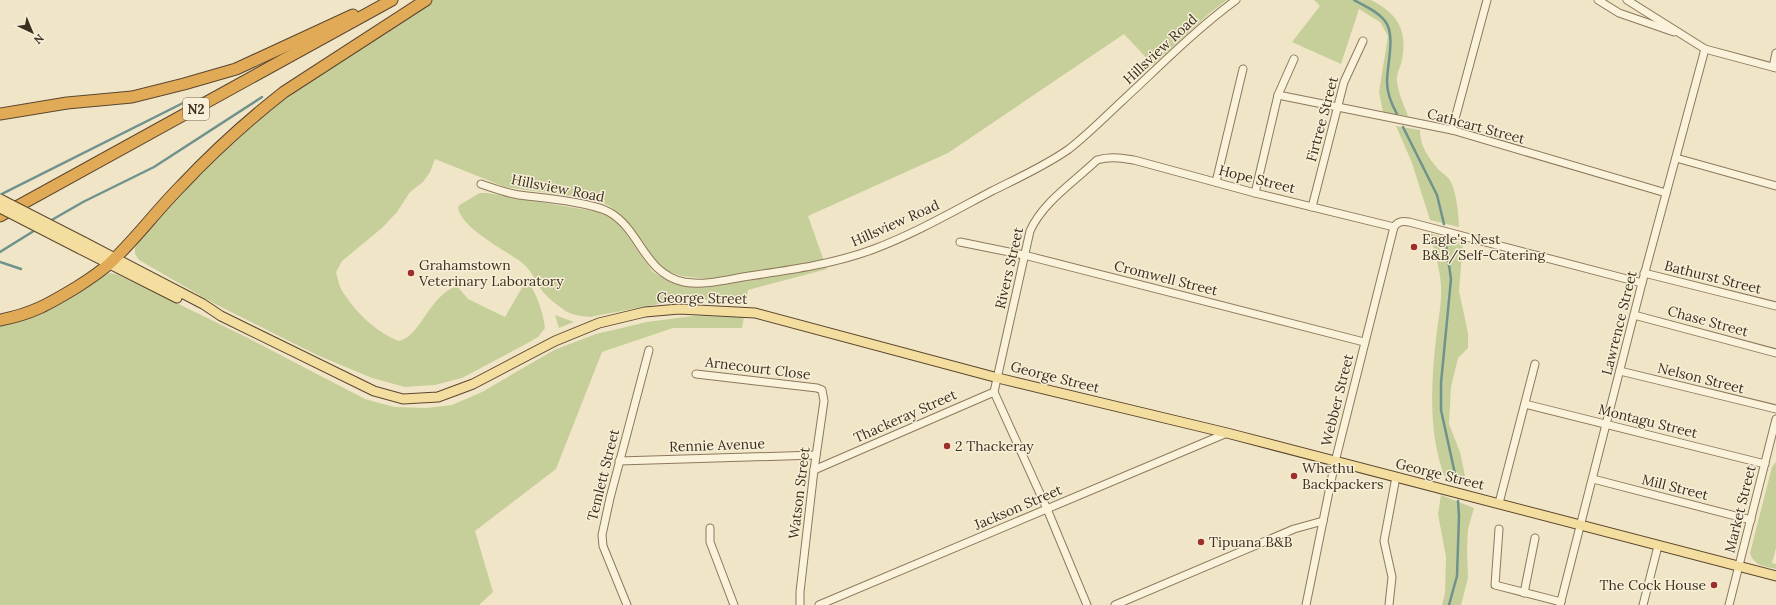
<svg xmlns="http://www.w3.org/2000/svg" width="1776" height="605" viewBox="0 0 1776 605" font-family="Lora,serif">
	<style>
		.green { fill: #c6cf9a }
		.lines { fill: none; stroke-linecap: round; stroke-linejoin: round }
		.stream { stroke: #6f938c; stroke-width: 2.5 }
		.minor-casing { stroke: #8d785c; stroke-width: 9 }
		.major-casing { stroke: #5b4630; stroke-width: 11 }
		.highway-casing { stroke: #5b4630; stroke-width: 13 }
		.minor { stroke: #faf2db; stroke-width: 7 }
		.major { stroke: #f3dd9f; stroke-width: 9 }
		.highway { stroke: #e0aa57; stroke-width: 11 }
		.major-bridge-casing { stroke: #5b4630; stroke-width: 11; stroke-linecap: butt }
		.major-bridge { stroke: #f3dd9f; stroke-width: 9 }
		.poi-dot { fill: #9e2e2a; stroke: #f7efd7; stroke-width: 1.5 }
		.labels { text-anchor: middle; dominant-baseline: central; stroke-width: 3; stroke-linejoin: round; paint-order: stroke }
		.shield { fill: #f7efd7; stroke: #756957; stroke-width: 1 }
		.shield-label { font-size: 13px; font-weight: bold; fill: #3d2f20 }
		.street-label { font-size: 14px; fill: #3d2f20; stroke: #f7efd7 }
		.poi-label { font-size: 14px; fill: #3d2f20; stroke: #f7efd7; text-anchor: start }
	</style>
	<rect width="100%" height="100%" fill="#f0e6c7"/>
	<!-- green -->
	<g class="green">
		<path d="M433 0H1227L1211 12 1153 65 1124 34 948 153 808 216 824 261 707 279 682 276 667 271 658 264 644 247 633 229 623 217 611 207 595 199 505 187 435 159 430 172 423 182 410 192 397 212 382 228 342 261 336 272C338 278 339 287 343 292 356 313 376 332 399 341 402 340 407 338 410 335 426 320 434 294 457 286L468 299 505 317 527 279C536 294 543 310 545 328L538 337 526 344 462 378 435 385 405 387 372 378 317 355 215 304 139 260 135 254V248L140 238 162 213 241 134 286 97Z"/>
		<path d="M1314 0H1371C1397 13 1408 30 1402 60 1401 66 1396 74 1397 81 1398 93 1404 105 1408 116L1383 112 1379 92 1388 36 1380 22 1359 9 1341 64 1292 42 1320 6Z"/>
		<path d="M1396 126 1420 130C1420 146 1428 157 1438 169 1441 172 1446 175 1449 179 1456 188 1459 215 1459 227L1430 220 1412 163Z"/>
		<path d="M480 193H487L599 212 613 219 624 231 653 272 661 277 685 285 826 266 827 269 748 290 746 302 685 299 590 317C581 316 571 315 564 310 557 305 549 299 543 292 533 278 532 269 517 259 502 249 459 226 458 207L461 204Z"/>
		<path d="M1429 233 1463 243 1459 291 1468 333V348L1458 358 1451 387 1449 424 1460 452 1467 486 1445 478C1428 433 1431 385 1436 338 1438 321 1442 303 1441 286 1440 268 1434 250 1429 233Z"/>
		<path d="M110 273 116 274 144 287 246 337 365 399 394 407 426 408 452 405 482 392 554 350 596 334 647 322 693 316 744 317 742 328H673L602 352 556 469 475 531 493 592 479 605H0V325Z"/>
		<path d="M555 315 574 322 559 328Z"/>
		<path d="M1776 462V548L1772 563 1776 564V569C1764 566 1754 566 1750 553L1772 467Z"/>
		<path d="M1441 495 1474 508 1468 529 1467 550 1468 578 1461 605H1442L1445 593 1446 557 1438 514Z"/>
	</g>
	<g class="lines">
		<!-- stream -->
		<g class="stream">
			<path d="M1354 0C1364 6 1378 11 1385 21 1396 35 1387 64 1387 82 1387 93 1392 105 1397 114"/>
			<path d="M1403 127 1437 195 1444 224"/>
			<path d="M0 195 185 102"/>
			<path d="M50 221 83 202 154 167 262 97"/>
			<path d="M1445 238 1451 279 1441 383V410L1457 483"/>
			<path d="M0 252 37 229"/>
			<path d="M0 262 21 269"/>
			<path d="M1449 605 1457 576 1459 516 1458 501"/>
		</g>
		<!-- minor casing -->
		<g class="minor-casing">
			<g id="minor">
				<path d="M1598 0 1619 13 1674 32"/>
				<path d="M1627 0 1705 49 1776 68"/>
				<path d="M1773 67 1776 53"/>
				<path d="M1278 95 1452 130 1666 193"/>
				<path d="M1452 130 1487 0"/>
				<path d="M1676 158 1776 186"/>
				<path d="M1216 182 1243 69"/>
				<path d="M481 184C493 188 506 193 519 195 541 198 591 202 609 212 641 230 643 273 684 282 705 286 729 279 749 276 791 270 834 264 874 249 914 234 954 211 992 191 1018 178 1045 166 1069 149 1087 135 1104 118 1121 102 1159 67 1194 31 1236 0"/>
				<path d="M1255 193 1278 95 1294 59"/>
				<path d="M1312 207 1344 82 1363 41"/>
				<path d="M960 242 1024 255 1364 342"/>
				<path d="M1644 273 1776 306"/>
				<path d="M1634 315 1776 353"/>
				<path d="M1620 371 1776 409"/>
				<path d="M696 374 817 388 822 390 824 401 814 470 800 592V605"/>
				<path d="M994 392 1030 231C1043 202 1074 182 1097 160 1110 156 1121 158 1134 160L1255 193 1394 227"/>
				<path d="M994 392 1047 509 1087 605"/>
				<path d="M1525 404 1765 464"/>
				<path d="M619 461 816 455"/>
				<path d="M814 470 994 392"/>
				<path d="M1593 479 1751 520"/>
				<path d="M1499 503 1535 364"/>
				<path d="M710 528V542L734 605"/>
				<path d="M1499 529 1495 585 1561 602"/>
				<path d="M1524 593 1535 538"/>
				<path d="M627 605 603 546 602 535 610 498 649 350"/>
				<path d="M819 605 1227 433"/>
				<path d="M1115 605 1294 529 1323 521"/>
				<path d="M1306 605 1335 462 1394 227C1398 221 1403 221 1409 222L1642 283"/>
				<path d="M1389 605 1392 577 1384 541 1396 477"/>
				<path d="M1560 605 1642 283 1705 49"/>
				<path d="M1643 605 1658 546"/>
				<path d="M1729 605 1776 419"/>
			</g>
		</g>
		<!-- major casing -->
		<g class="major-casing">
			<g id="major">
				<path d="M84 242 203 304 221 316 374 391 403 399 438 397 473 384 555 341 599 323 645 312 679 309 755 313 998 378 1227 433 1776 576"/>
				<path d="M80 249 177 298"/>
			</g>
		</g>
		<!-- highway casing -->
		<g class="highway-casing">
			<g id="highway">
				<path d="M0 114 67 103 132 97 184 84 236 69 353 15"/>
				<path d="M0 216 392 0"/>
				<path d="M0 320C32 314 49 304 77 287 88 280 100 272 109 264 135 240 156 211 181 186 213 152 247 121 284 92L426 0"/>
			</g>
		</g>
		<!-- minor -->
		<use href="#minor" class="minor"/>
		<!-- major -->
		<use href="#major" class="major"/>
		<!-- highway -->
		<use href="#highway" class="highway"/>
		<!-- major-bridge casing -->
		<g class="major-bridge-casing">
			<g id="major-bridge">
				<path d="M0 199 84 242"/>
				<path d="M0 208 80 249"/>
			</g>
		</g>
		<!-- major-bridge -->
		<use href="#major-bridge" class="major-bridge"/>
	</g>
	<!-- markers -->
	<g class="poi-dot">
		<circle cx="1414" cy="247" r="4"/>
		<circle cx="411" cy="273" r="4"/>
		<circle cx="947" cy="446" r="4"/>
		<circle cx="1294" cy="476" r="4"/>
		<circle cx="1201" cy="542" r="4"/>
		<circle cx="1714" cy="585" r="4"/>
	</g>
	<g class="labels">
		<!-- shield labels -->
		<rect class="shield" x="183" y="98" width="26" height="22" rx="3"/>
		<g class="shield-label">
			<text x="196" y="109">N2</text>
		</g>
		<!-- street labels -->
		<g class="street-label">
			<text transform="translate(1160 49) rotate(-43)">Hillsview Road</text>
			<text transform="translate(1322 119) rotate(-75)">Firtree Street</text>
			<text transform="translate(1476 126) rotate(15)">Cathcart Street</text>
			<text transform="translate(1257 179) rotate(14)">Hope Street</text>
			<text transform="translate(558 188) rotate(11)">Hillsview Road</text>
			<text transform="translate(895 223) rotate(-24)">Hillsview Road</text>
			<text transform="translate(1009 268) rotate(-77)">Rivers Street</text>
			<text transform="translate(1713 277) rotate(14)">Bathurst Street</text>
			<text transform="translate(1166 278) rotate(14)">Cromwell Street</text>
			<text transform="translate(702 298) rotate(1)">George Street</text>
			<text transform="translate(1708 321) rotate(15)">Chase Street</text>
			<text transform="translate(1619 323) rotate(-76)">Lawrence Street</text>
			<text transform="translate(758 368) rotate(7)">Arnecourt Close</text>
			<text transform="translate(1055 377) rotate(14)">George Street</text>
			<text transform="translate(1701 378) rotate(14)">Nelson Street</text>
			<text transform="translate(1337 400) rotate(-76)">Webber Street</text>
			<text transform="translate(905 416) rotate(-24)">Thackeray Street</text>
			<text transform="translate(1648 421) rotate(14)">Montagu Street</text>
			<text transform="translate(717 445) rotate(-2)">Rennie Avenue</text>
			<text transform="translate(1440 474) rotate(14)">George Street</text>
			<text transform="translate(603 475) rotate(-76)">Temlett Street</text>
			<text transform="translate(1675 487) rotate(14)">Mill Street</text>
			<text transform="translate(799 493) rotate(-83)">Watson Street</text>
			<text transform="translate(1018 507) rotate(-23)">Jackson Street</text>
			<text transform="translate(1740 509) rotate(-76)">Market Street</text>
		</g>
		<!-- poi labels -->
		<g class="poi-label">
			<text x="1422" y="239">Eagle's Nest<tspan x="1422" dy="16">B&amp;B/Self-Catering</tspan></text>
			<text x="419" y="265">Grahamstown<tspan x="419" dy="16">Veterinary Laboratory</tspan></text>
			<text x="955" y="446">2 Thackeray</text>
			<text x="1302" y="468">Whethu<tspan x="1302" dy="16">Backpackers</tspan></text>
			<text x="1209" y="542">Tipuana B&amp;B</text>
			<text x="1706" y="585" text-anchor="end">The Cock House</text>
		</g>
	</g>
	<!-- north arrow -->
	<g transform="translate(32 32) rotate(136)" stroke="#f7efd7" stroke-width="3" paint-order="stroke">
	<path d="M0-3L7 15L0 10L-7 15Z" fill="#3d2f20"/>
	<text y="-6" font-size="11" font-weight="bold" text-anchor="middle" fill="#3d2f20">N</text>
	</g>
</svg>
